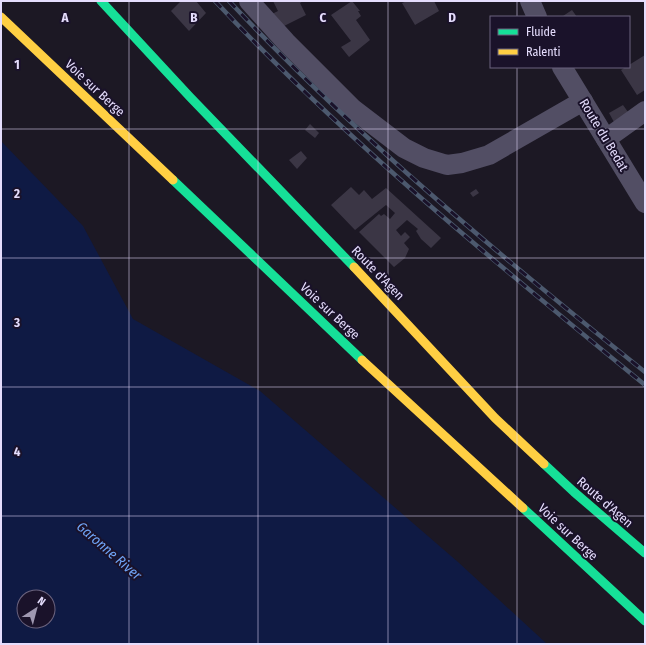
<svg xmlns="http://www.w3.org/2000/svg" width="646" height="645" viewBox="0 0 646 645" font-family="'Fira Sans Condensed',sans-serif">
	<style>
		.water { fill: #0f1a44; fill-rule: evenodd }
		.building { fill: #3b3645 }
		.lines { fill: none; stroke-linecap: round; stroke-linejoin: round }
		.street { stroke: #524e64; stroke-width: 20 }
		.fast { stroke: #16e098; stroke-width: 9 }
		.slow { stroke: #ffcf43; stroke-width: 9 }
		.rail-casing { stroke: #4c596e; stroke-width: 4.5 }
		.rail { stroke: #1a122a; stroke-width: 3; stroke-dasharray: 9; stroke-linecap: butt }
		.grid { fill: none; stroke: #e5ddfd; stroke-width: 1; stroke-opacity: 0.55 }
		.labels { text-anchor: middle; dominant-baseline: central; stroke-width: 4; stroke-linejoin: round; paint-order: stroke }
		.street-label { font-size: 13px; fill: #e5ddfd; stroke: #1a122a }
		.water-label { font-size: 14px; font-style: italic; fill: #70a5f8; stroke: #1a122a }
		.grid-label { font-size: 13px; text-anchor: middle; font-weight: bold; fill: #e5ddfd; stroke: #1a122a; stroke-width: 4; stroke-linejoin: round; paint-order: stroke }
	</style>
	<rect width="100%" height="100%" fill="#1c1824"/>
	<!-- water -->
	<path class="water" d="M1 141 83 226 133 319 260 391 458 562 547 644H1ZM24 597H48V621H24Z"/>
	<!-- building -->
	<g class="building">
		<path d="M181 1H196L206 13 189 31 171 11Z"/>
		<path d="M273 1H303L300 3 306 15 284 26 272 14 278 11Z"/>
		<path d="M352 1 360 11H358L361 16 356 20 370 40 349 57 341 47 351 41 331 15Z"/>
		<path d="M407 1H434L439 11 415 25 402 3Z"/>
		<path d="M572 10 577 17H560L563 16Z"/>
		<path d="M645 55V90L637 95 621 70 626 67H629V65Z"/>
		<path d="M623 105 628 112 614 122 609 113Z"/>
		<path d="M310 124 319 133 315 138 305 130Z"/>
		<path d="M301 151 307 158 297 169 289 160Z"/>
		<path d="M351 187 359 195 364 190 372 199 386 188 441 238 431 248 421 239 416 231 418 229 407 220 396 230 401 236 405 232 410 237 404 243 409 249 405 258 394 267 359 232 379 214 381 216 384 214 390 219 395 213 386 205 355 230 331 205Z"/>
		<path d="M476 189 479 193 473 197 470 193Z"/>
	</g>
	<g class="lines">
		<!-- street -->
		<g class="street">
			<path d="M249 1 286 42 353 109 404 148 424 158 447 165 462 163 489 155 583 101"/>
			<path d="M530 1 537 17"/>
			<path d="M562 67 645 203"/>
			<path d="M606 139 645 111"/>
		</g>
		<!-- fast -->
		<g class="fast">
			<path d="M101 1 190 97 354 267"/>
			<path d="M173 180 362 360"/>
			<path d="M544 464 574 492 645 553"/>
			<path d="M523 508 645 621"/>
		</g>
		<!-- slow -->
		<g class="slow">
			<path d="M1 17 173 180"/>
			<path d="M354 267 495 418 544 464"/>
			<path d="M362 360 523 508"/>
		</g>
		<!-- rail casing -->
		<g class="rail-casing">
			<g id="rail">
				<path d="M215 1C347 142 496 263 645 385"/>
				<path d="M229 1C357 137 500 256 645 372"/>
			</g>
		</g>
		<!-- rail -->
		<use href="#rail" class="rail"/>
	</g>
	<!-- grid -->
	<path class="grid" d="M129 1V644M258 1V644M388 1V644M517 1V17M517 67V644M1 129H645M1 258H645M1 387H645M1 516H645"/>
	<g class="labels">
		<!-- street labels -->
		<g class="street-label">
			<text transform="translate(95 88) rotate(43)">Voie sur Berge</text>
			<text transform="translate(604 135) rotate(59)">Route du Bedat</text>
			<text transform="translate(378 273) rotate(46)">Route d'Agen</text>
			<text transform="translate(330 311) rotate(43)">Voie sur Berge</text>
			<text transform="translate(605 502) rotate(41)">Route d'Agen</text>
			<text transform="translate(568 532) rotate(43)">Voie sur Berge</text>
		</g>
		<!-- water labels -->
		<g class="water-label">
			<text transform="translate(109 551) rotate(41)">Garonne River</text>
		</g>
	</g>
	<g class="grid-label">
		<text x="65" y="22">A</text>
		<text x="194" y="22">B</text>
		<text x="323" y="22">C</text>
		<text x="452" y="22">D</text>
		<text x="17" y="69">1</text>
		<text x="17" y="198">2</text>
		<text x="17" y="327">3</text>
		<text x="17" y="456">4</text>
	</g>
	<!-- border -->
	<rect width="646" height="645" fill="none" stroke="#e5ddfd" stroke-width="4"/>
	<!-- legend -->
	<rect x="490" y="16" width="140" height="52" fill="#1a122a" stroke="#6b637e"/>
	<rect x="498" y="29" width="20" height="6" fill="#16e098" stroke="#6b637e"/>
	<text x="526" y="36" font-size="12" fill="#e5ddfd">Fluide</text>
	<rect x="498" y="49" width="20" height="6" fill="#ffcf43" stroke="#6b637e"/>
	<text x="526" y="56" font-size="12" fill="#e5ddfd">Ralenti</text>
	<!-- north arrow -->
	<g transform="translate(36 609) rotate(36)"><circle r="19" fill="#1a122a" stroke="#6b637e"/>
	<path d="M0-3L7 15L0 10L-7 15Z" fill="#9f98b1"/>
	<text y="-6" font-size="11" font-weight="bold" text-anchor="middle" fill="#e5ddfd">N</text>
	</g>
</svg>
